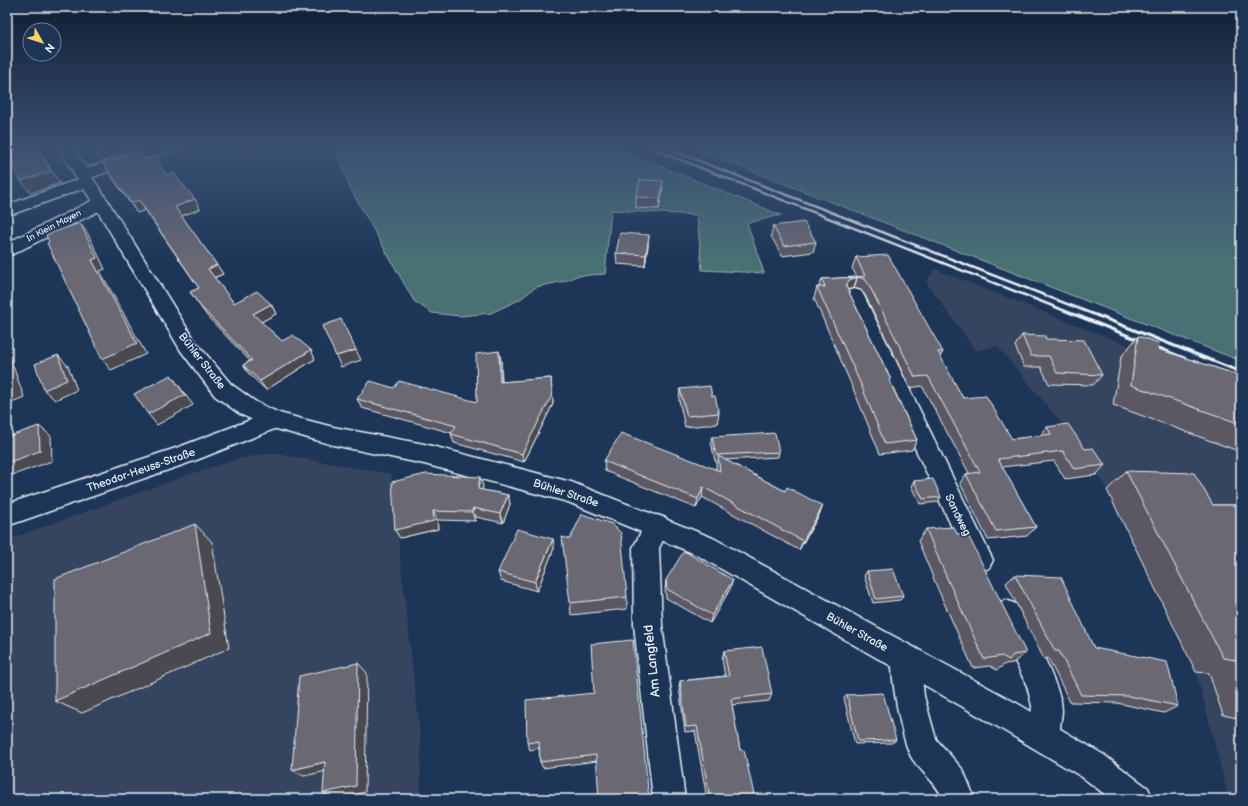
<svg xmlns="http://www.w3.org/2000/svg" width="1248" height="806" viewBox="0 0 1248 806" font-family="'Balsamiq Sans',sans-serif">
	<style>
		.built { fill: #34445f }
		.green { fill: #497073; stroke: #98b0b6 }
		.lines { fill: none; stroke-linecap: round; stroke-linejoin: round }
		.minor-casing { stroke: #e8f1f8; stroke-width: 3 }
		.major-casing { stroke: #e8f1f8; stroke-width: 3 }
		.minor { fill: #1d3557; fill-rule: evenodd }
		.major { fill: #1d3557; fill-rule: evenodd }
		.rail-far1 { stroke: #e8f1f8; stroke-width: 2.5 }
		.rail { stroke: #e8f1f8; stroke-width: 3 }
		.wall { fill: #5b5963; stroke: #e8f1f8 }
		.shaded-wall { fill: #4a4950; stroke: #e8f1f8 }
		.building { fill: #6a6873; stroke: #e8f1f8 }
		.labels { text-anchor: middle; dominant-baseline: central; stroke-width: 3; stroke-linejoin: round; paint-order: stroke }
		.far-street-label { font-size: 9px; fill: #e8f1f8; stroke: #1d3557 }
		.street-label { font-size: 11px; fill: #e8f1f8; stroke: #1d3557 }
		.near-street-label { font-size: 13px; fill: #e8f1f8; stroke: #1d3557 }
	</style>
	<rect width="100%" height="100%" fill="#1d3557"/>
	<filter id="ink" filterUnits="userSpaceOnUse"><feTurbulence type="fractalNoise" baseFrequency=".025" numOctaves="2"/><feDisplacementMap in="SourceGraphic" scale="8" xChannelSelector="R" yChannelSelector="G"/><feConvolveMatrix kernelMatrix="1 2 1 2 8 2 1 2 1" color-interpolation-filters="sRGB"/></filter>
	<g filter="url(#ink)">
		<!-- built -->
		<g class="built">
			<path d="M935 269 1241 390V799H1229L1196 672 1107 490 1087 453 997 346 976 351 926 282Z"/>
			<path d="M272 453 391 474 421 744 420 799H7V540L199 471 236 459Z"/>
		</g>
		<!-- green -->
		<g class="green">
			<path d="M177 148H193L104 174 103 173Z"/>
			<path d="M336 148H616L781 215 747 223 764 273 702 270 697 215 611 210 605 274 576 276 565 281 536 287 519 300 491 313 460 316 432 313 414 301 350 188Z"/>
			<path d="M692 148H1241V361Z"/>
		</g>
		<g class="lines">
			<!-- minor casing -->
			<g class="minor-casing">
				<g id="minor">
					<path d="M146 148H169L167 151 90 178 93 179 95 182 93 185 7 216V205L79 179 76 178 74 175 76 172Z"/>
					<path d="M101 198 107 199 109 203 107 207 13 254 7 256V243L95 199Z"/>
					<path d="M854 289 861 291 864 296 989 552 993 560 989 568 980 572 971 568 844 296 847 291Z"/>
					<path d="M274 411 282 414 285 420 282 426 194 461 7 526V504L179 447Z"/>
					<path d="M657 515 666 518 670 526 659 548 662 625 685 799H653L634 625 633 548 648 518Z"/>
					<path d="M1006 600 1016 604 1043 654 1056 686 1061 701 1062 711 1059 736 1055 747 1044 751 1033 747 1029 736 1032 706 1027 686 992 613 996 604Z"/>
					<path d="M906 645 916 649 920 659 924 696 936 739 963 770 975 799H943C937 783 922 773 913 760 902 744 891 680 892 660 892 657 894 653 896 649Z"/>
				</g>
			</g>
			<!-- major casing -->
			<g class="major-casing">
				<path id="major" d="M58 148H73L109 203 195 341 231 384 256 402 279 413 333 427 424 444 571 482 713 538 1020 705 1104 755 1148 788 1153 799H1111L1082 777 998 727 695 554 568 502 424 464 333 445 266 426 240 414 215 396 181 351 93 203Z"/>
			</g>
			<!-- minor -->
			<use href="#minor" class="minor"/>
			<!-- major -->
			<use href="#major" class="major"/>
			<!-- rail-far1 -->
			<g class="rail-far1">
				<path d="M650 148 1078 316"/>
				<path d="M666 148 1098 316"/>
			</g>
			<!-- rail -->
			<g class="rail">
				<path d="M1076 315 1184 358"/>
				<path d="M1096 315 1241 372"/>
			</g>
		</g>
		<!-- wall -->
		<g class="wall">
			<path d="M143 159 150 162 166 175 195 199 200 209 182 216 223 274 214 278 234 303 271 304 276 314 261 322 282 341 315 359 266 390 249 374 243 365 250 361 207 316 190 292 199 288 145 210 137 213 109 173Z"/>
			<path d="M663 181 662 192 659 209 636 208V197Z"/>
			<path d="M773 226 816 242 813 252 782 256 771 236Z"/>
			<path d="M649 235 648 246 645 266 617 264 616 253Z"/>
			<path d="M856 257 943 352 940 357 963 398 1012 439 1040 436 1047 427 1085 449 1105 465 1096 475 1065 479 1054 461 1002 467 1036 527 1027 536 988 540 960 483 966 474 969 473 922 386 910 388 865 295 861 290 854 288 857 278 854 288 848 290 891 380 890 381 917 440 912 450 880 454 857 398 814 298 817 287H819L822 279 857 277 852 268Z"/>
			<path d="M1022 335 1046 339 1102 375 1093 385 1049 384 1041 367H1024L1015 346Z"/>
			<path d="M1138 336 1158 349 1241 376V452L1113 405 1121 357Z"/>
			<path d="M501 360 502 382 551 378 553 404 524 462 454 443 451 434 452 433 362 408 357 399 394 388 477 402Z"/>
			<path d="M680 389 712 396 719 413 717 424 685 427 679 400Z"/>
			<path d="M712 437 779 452 778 457 725 460 785 491 823 506 819 515 799 550 702 497 696 508 605 471 604 461 716 469V466L717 461H715L711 442Z"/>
			<path d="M1126 471 1213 505H1241V719L1223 715 1209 673 1196 672 1107 490Z"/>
			<path d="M914 481 941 497 938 502 920 504 911 486Z"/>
			<path d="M483 486 482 490 508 495 510 504 503 523 476 517 475 521 437 520 438 529 400 538 395 530Z"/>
			<path d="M926 529 957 534 1026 653 1013 663 1005 664 997 670 990 666 973 668 937 587 918 541Z"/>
			<path d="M553 539 554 548 537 591 501 581 498 572Z"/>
			<path d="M570 539 627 597V609L571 615 570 603Z"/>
			<path d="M867 571 903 596 900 600 873 603 864 576Z"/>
			<path d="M1015 575 1094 648 1178 706 1164 713 1117 703 1070 702 1048 658 1044 659 1006 583Z"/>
			<path d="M666 580 730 589 710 623 666 598 665 589Z"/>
			<path d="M633 640 597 761 543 768 540 762 539 748 530 750 527 743 594 693Z"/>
			<path d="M724 651 772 694 769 701 732 705 740 750 755 799H707L695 731 685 732 679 687 680 681 725 676 722 659Z"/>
			<path d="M847 695 896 740 892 743 855 744 844 698Z"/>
		</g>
		<!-- shaded-wall -->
		<g class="shaded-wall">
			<path d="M36 148H37L60 183 31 193 21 181Z"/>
			<path d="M105 148H134L135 150 102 162 95 152Z"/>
			<path d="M663 181 662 192 659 209 660 198Z"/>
			<path d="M195 199 200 209 181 216 175 207Z"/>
			<path d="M139 200 145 210 137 213 131 203Z"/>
			<path d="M80 223 88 234 105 269 100 271 146 354 111 370 102 359 92 260Z"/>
			<path d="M649 235 648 246 645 266 646 255Z"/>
			<path d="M217 265 223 274 213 278 208 269Z"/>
			<path d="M857 277 854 288 846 290V286L849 280Z"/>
			<path d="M271 304 276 314 259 323 253 314Z"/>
			<path d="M7 349 24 397 7 404Z"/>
			<path d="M311 350 315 359 266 390 260 381Z"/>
			<path d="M356 350 361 360 341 367 336 356Z"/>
			<path d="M499 351 501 360 502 392 500 382Z"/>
			<path d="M58 355 68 366 77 390 55 400 44 390Z"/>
			<path d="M171 375 193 405 157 425 148 414Z"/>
			<path d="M551 378 553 404 524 462 522 454Z"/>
			<path d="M39 426 51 436 52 461 7 477V463Z"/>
			<path d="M480 477 483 486 480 498 478 489Z"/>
			<path d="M703 487 702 497 696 508 698 499Z"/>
			<path d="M508 495 510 504 503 523 500 514Z"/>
			<path d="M823 506 819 515 799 550 803 541Z"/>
			<path d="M473 508 476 517 475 521 472 512Z"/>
			<path d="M433 511 437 520 438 529 400 538 395 530Z"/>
			<path d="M195 524 212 542 229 648 82 713 55 701Z"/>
			<path d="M553 539 554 548 537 591 535 582Z"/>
			<path d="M733 580 730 589 710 623 712 615Z"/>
			<path d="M358 663 367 673 365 792 336 799H333L323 793Z"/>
			<path d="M325 762 335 769 304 776 292 770Z"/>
		</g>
		<!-- building -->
		<g class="building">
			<path d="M7 148H36L51 171 21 181 7 158Z"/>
			<path d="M93 148H105L95 152Z"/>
			<path d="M138 152 143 159 147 158 150 162 157 160 166 175 173 173 195 199 175 207 217 265 208 269 234 303 257 291 271 304 253 314 282 341 293 335 311 350 260 381 243 365 252 360 201 307 190 292 199 288 139 200 131 203 103 164Z"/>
			<path d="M640 180 663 181 660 198 636 197Z"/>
			<path d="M804 222 816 242 784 246 773 226Z"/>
			<path d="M80 223 97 258 92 260 137 343 102 359 47 243 49 242 46 235Z"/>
			<path d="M620 233 649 235 646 255 616 253Z"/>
			<path d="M888 255 943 352H938L963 398 986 396 1012 439 1051 434 1047 427 1068 424 1085 449 1093 448 1105 465 1074 469 1063 451 998 459 1036 527 996 531 966 474 980 472 928 376 915 377 869 285 865 279 857 277 865 276 856 257Z"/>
			<path d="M857 277 849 280 846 286 891 380H889L917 440 885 444 862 387 817 287H825L822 279Z"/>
			<path d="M341 319 356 350 336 356 322 326Z"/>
			<path d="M1022 335 1045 336 1046 339 1084 340 1102 375 1057 373 1049 356H1031Z"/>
			<path d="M1138 336 1159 343 1158 349 1241 376V424L1131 385Z"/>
			<path d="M499 351 500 382 551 378 552 395 522 454 451 434 456 426 357 399 370 381 394 388 399 381 477 402 476 354Z"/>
			<path d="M58 355 67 380 44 390 35 364Z"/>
			<path d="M171 375 185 395 148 414 134 394Z"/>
			<path d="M710 386 712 396H715L719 413 687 416 680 389Z"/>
			<path d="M39 426 40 451 7 463V437Z"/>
			<path d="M621 433 720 471 718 456 785 491 787 487 823 506 803 541 703 487 698 499 604 461Z"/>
			<path d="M775 433 779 452 716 455 712 437Z"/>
			<path d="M1126 471 1194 473 1213 505H1241V672L1236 660 1223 658Z"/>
			<path d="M426 474 480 477 478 489 508 495 500 514 473 508 472 512 433 511 434 521 395 530 392 482Z"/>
			<path d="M933 479 941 497 923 499 914 481Z"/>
			<path d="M582 514 612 524 621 533 627 597 570 603 562 537 570 539Z"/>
			<path d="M195 524 211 633 55 701V579Z"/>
			<path d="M954 527 957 534 967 533 1026 653 1013 655 1009 660 1002 656 984 659 946 576 926 529Z"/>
			<path d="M517 529 553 539 535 582 498 572Z"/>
			<path d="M684 551 733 580 712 615 667 589 666 580Z"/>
			<path d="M893 569 903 596 876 599 867 571Z"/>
			<path d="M1015 575 1061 577 1094 648 1167 662 1178 706 1129 696 1081 695 1059 651H1055Z"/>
			<path d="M633 640 649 799H599L596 755 540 762 539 741 527 743 526 700 594 693 591 644Z"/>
			<path d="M762 647 772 694 731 699 740 750H744L755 799H710L697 726 686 727 680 681 729 676 724 651Z"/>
			<path d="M358 663 356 786 323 793 325 762 292 770 299 676Z"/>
			<path d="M883 693 896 740 858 741 847 695Z"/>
		</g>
	</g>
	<!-- sky -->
	<linearGradient id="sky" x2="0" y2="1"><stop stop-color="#101d30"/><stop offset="0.57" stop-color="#3a5174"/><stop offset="1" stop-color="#3a5174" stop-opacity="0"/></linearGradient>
	<rect width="1248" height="261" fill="url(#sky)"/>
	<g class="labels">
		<!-- far-street labels -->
		<g class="far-street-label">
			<text transform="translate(54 226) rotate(-27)">In Klein Mayen</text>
		</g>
		<!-- street labels -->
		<g class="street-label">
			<text transform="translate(202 361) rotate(52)">Bühler Straße</text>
			<text transform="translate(141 470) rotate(-19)">Theodor-Heuss-Straße</text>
			<text transform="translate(566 493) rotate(18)">Bühler Straße</text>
			<text transform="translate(958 515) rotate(64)">Sandweg</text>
			<text transform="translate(857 632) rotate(29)">Bühler Straße</text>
		</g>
		<!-- near-street labels -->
		<g class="near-street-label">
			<text transform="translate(652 661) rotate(-96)">Am Langfeld</text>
		</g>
	</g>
	<!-- margin -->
	<rect width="1248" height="806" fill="none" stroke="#1d3557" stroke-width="24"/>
	<rect x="12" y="12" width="1224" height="782" fill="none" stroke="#e8f1f8" stroke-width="1.5" filter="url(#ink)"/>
	<!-- north arrow -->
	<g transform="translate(42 42) rotate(129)"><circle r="19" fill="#1d3557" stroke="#6e8097"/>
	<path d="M0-3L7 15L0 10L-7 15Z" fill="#ffd166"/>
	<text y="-6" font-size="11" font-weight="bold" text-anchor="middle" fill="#e8f1f8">N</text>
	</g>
</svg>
